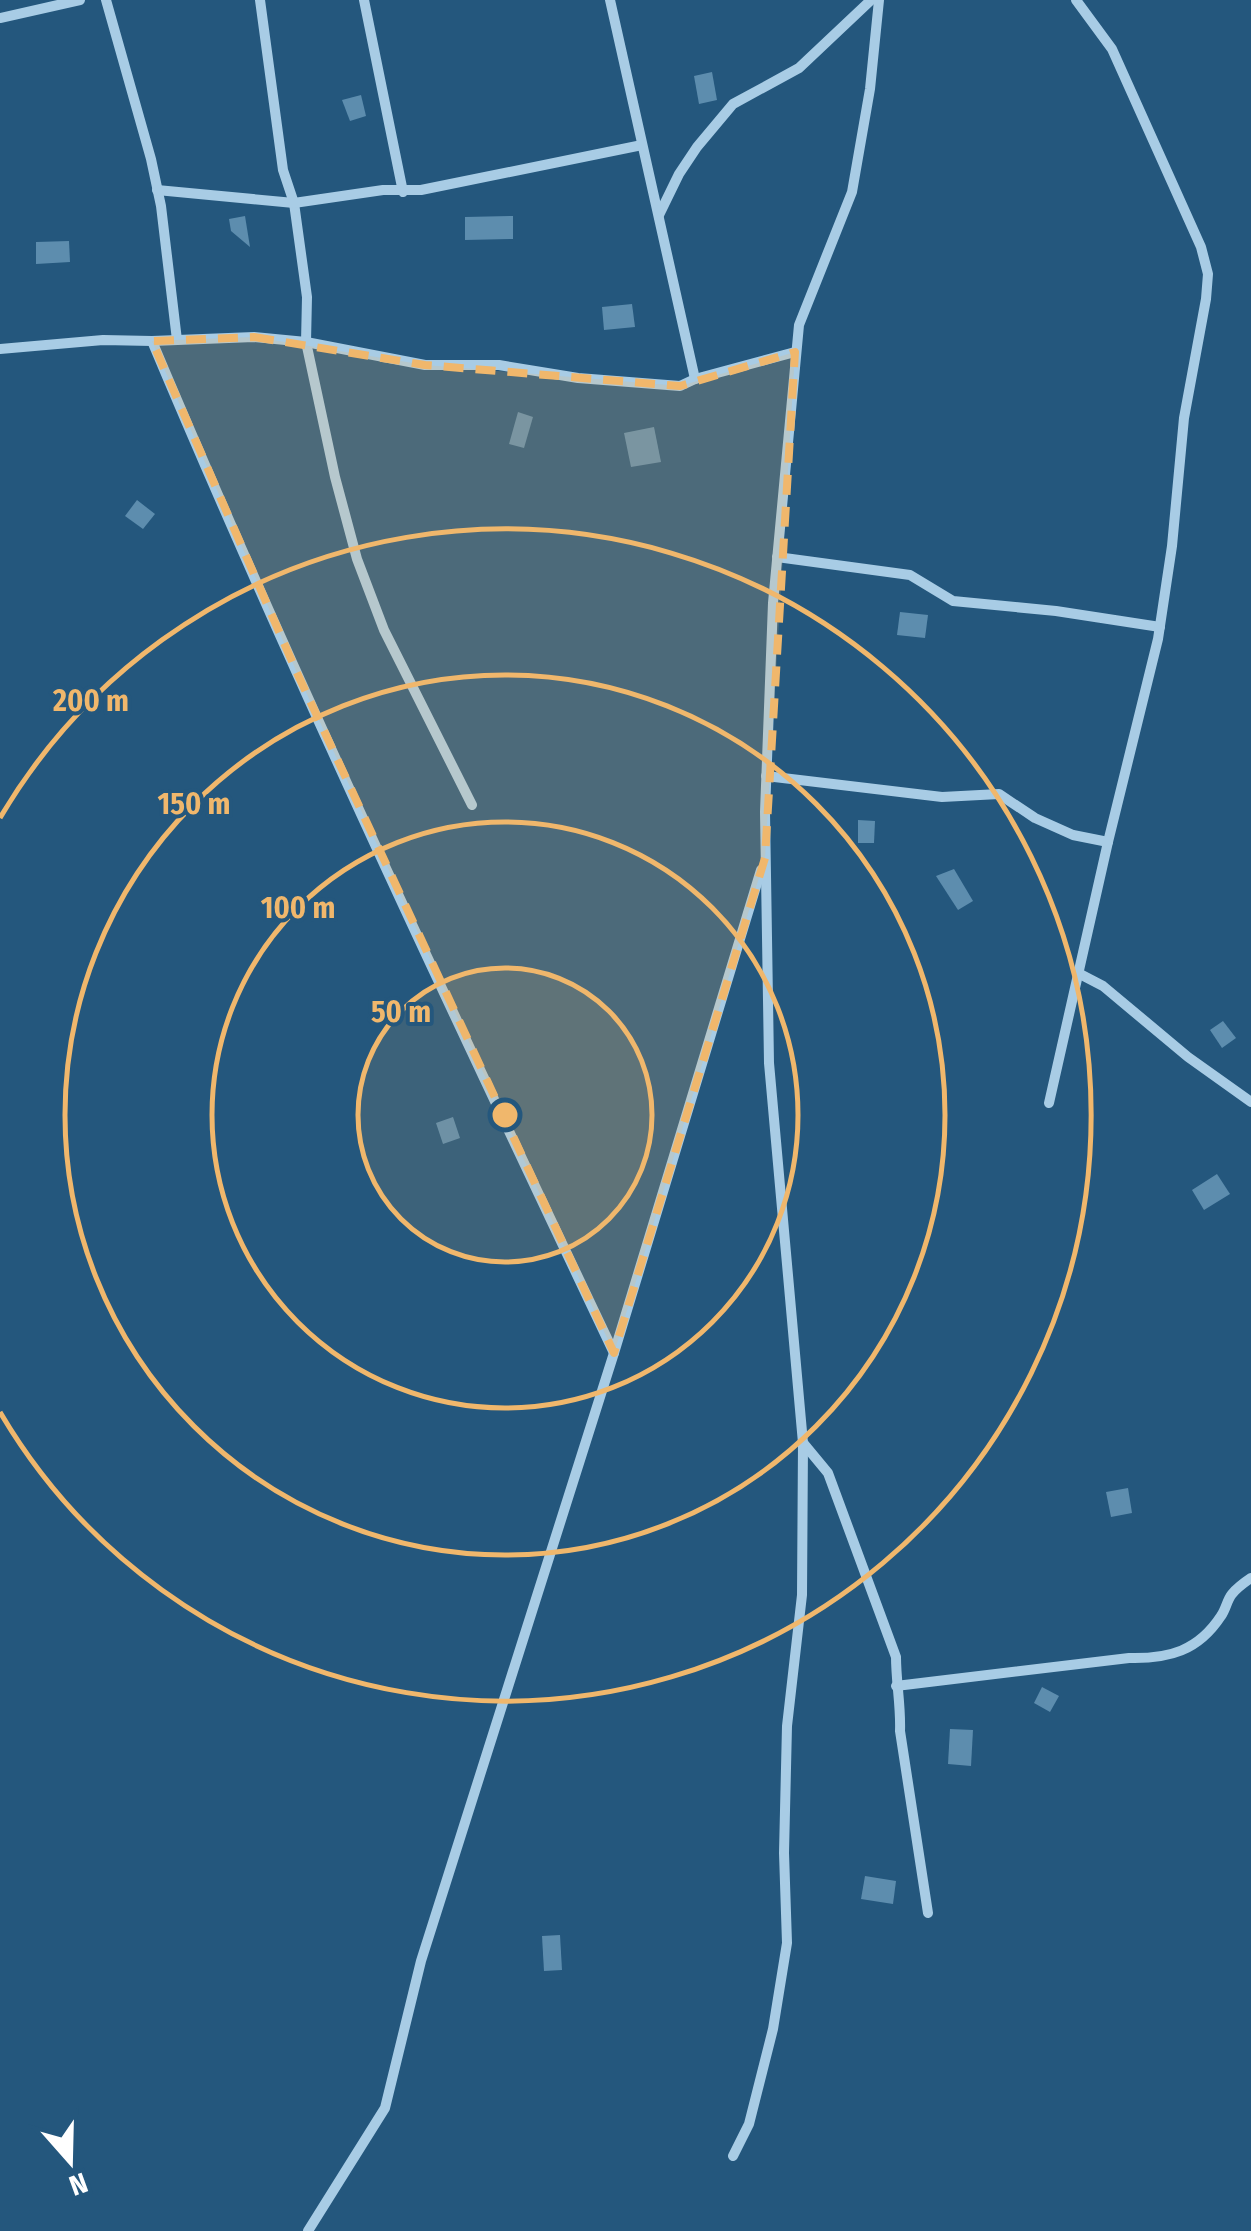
<svg xmlns="http://www.w3.org/2000/svg" width="1251" height="2231" viewBox="0 0 1251 2231" font-family="'Fira Sans Condensed',sans-serif">
	<style>
		.building { fill: #5d8dae }
		.lines { fill: none; stroke-linecap: round; stroke-linejoin: round }
		.minor { stroke: #a8cce5; stroke-width: 10 }
		.marked { fill: #f0b76c; fill-opacity: 0.2; stroke: #f0b76c; stroke-width: 8; stroke-dasharray: 20 12; stroke-linejoin: round }
		.ring { fill: none; stroke: #f0b76c; stroke-width: 5 }
		.centre { fill: #f0b76c; stroke: #24577d; stroke-width: 5 }
		.ring-label { font-size: 30px; text-anchor: middle; font-weight: bold; fill: #f0b76c; stroke: #24577d; stroke-width: 8; stroke-linejoin: round; paint-order: stroke }
	</style>
	<rect width="100%" height="100%" fill="#24577d"/>
	<!-- building -->
	<g class="building">
		<path d="M712 72 717 100 699 104 694 76Z"/>
		<path d="M361 95 366 116 350 121 342 100Z"/>
		<path d="M245 216 250 247 231 231 229 219Z"/>
		<path d="M513 216V239L465 240V217Z"/>
		<path d="M69 241 70 262 36 264V242Z"/>
		<path d="M632 304 635 327 604 330 602 307Z"/>
		<path d="M518 412 533 417 524 448 509 444Z"/>
		<path d="M654 427 661 462 631 467 624 433Z"/>
		<path d="M137 500 155 514 143 529 125 516Z"/>
		<path d="M900 612 928 615 925 638 897 635Z"/>
		<path d="M858 820 875 821 874 843H858Z"/>
		<path d="M954 869 973 901 958 910 936 876Z"/>
		<path d="M1223 1021 1236 1038 1222 1048 1210 1030Z"/>
		<path d="M453 1117 460 1138 443 1144 436 1123Z"/>
		<path d="M1217 1174 1230 1194 1204 1210 1192 1190Z"/>
		<path d="M1128 1488 1132 1513 1111 1517 1106 1492Z"/>
		<path d="M1042 1687 1059 1696 1050 1712 1034 1703Z"/>
		<path d="M950 1729 973 1730 971 1766 948 1764Z"/>
		<path d="M865 1876 896 1881 893 1904 861 1899Z"/>
		<path d="M560 1935 562 1970 544 1971 542 1936Z"/>
	</g>
	<g class="lines">
		<!-- minor -->
		<g class="minor">
			<path d="M106 0 151 159 161 206 177 340"/>
			<path d="M260 0 283 170 294 203 307 297 306 342 335 477 357 559 384 630 472 805"/>
			<path d="M364 0 403 192"/>
			<path d="M610 0 695 379"/>
			<path d="M0 18 80 0"/>
			<path d="M157 190 294 203 383 190H421L642 145"/>
			<path d="M659 215 679 174 697 147 733 104 799 68 871 0"/>
			<path d="M152 341C296 683 455 1018 614 1353"/>
			<path d="M0 349 103 340 152 341 254 337 306 342 425 365H499L578 378 680 386 695 379 795 352"/>
			<path d="M777 557 910 575 953 601 1056 611 1160 627"/>
			<path d="M766 776 942 797 999 794 1035 818 1073 835 1108 842"/>
			<path d="M1078 973 1103 986 1188 1057 1251 1102"/>
			<path d="M1049 1103 1108 842 1158 639 1172 546 1184 418 1206 299 1208 274 1201 247 1112 49 1076 0"/>
			<path d="M804 1444 828 1473 896 1657C896 1682 901 1706 900 1731L928 1913"/>
			<path d="M896 1686 1129 1658C1169 1659 1198 1651 1221 1616 1226 1609 1227 1600 1232 1594 1237 1588 1245 1582 1251 1578"/>
			<path d="M733 2156 749 2124 773 2029 787 1943 784 1853 787 1726 802 1595 803 1443 769 1063 765 812 773 603 799 325 852 192 870 89 879 0"/>
			<path d="M308 2231 385 2108 421 1961 614 1353 761 870"/>
		</g>
	</g>
	<!-- marked area -->
	<path class="marked" d="M254 337 425 365 680 386 795 352 765 858 614 1353 298 675 152 341Z"/>
	<!-- distance rings -->
	<circle cx="505" cy="1115" r="147" fill="#f0b76c" fill-opacity=".12"/>
	<g class="ring">
		<circle cx="505" cy="1115" r="147"/>
		<circle cx="505" cy="1115" r="293"/>
		<circle cx="505" cy="1115" r="440"/>
		<path d="M0 818A586 586 0 1 1 0 1412"/>
	</g>
	<circle cx="505" cy="1115" r="15" class="centre"/>
	<g class="ring-label">
		<text x="91" y="711">200 m</text>
		<text x="194" y="814">150 m</text>
		<text x="298" y="918">100 m</text>
		<text x="401" y="1022">50 m</text>
	</g>
	<!-- north arrow -->
	<g transform="translate(70 2161) rotate(160)" stroke="#24577d" stroke-width="8" paint-order="stroke">
	<path d="M0-8L18 38L0 25L-18 38Z" fill="#ffffff"/>
	<text y="-15" font-size="28" font-weight="bold" text-anchor="middle" fill="#ffffff">N</text>
	</g>
</svg>
